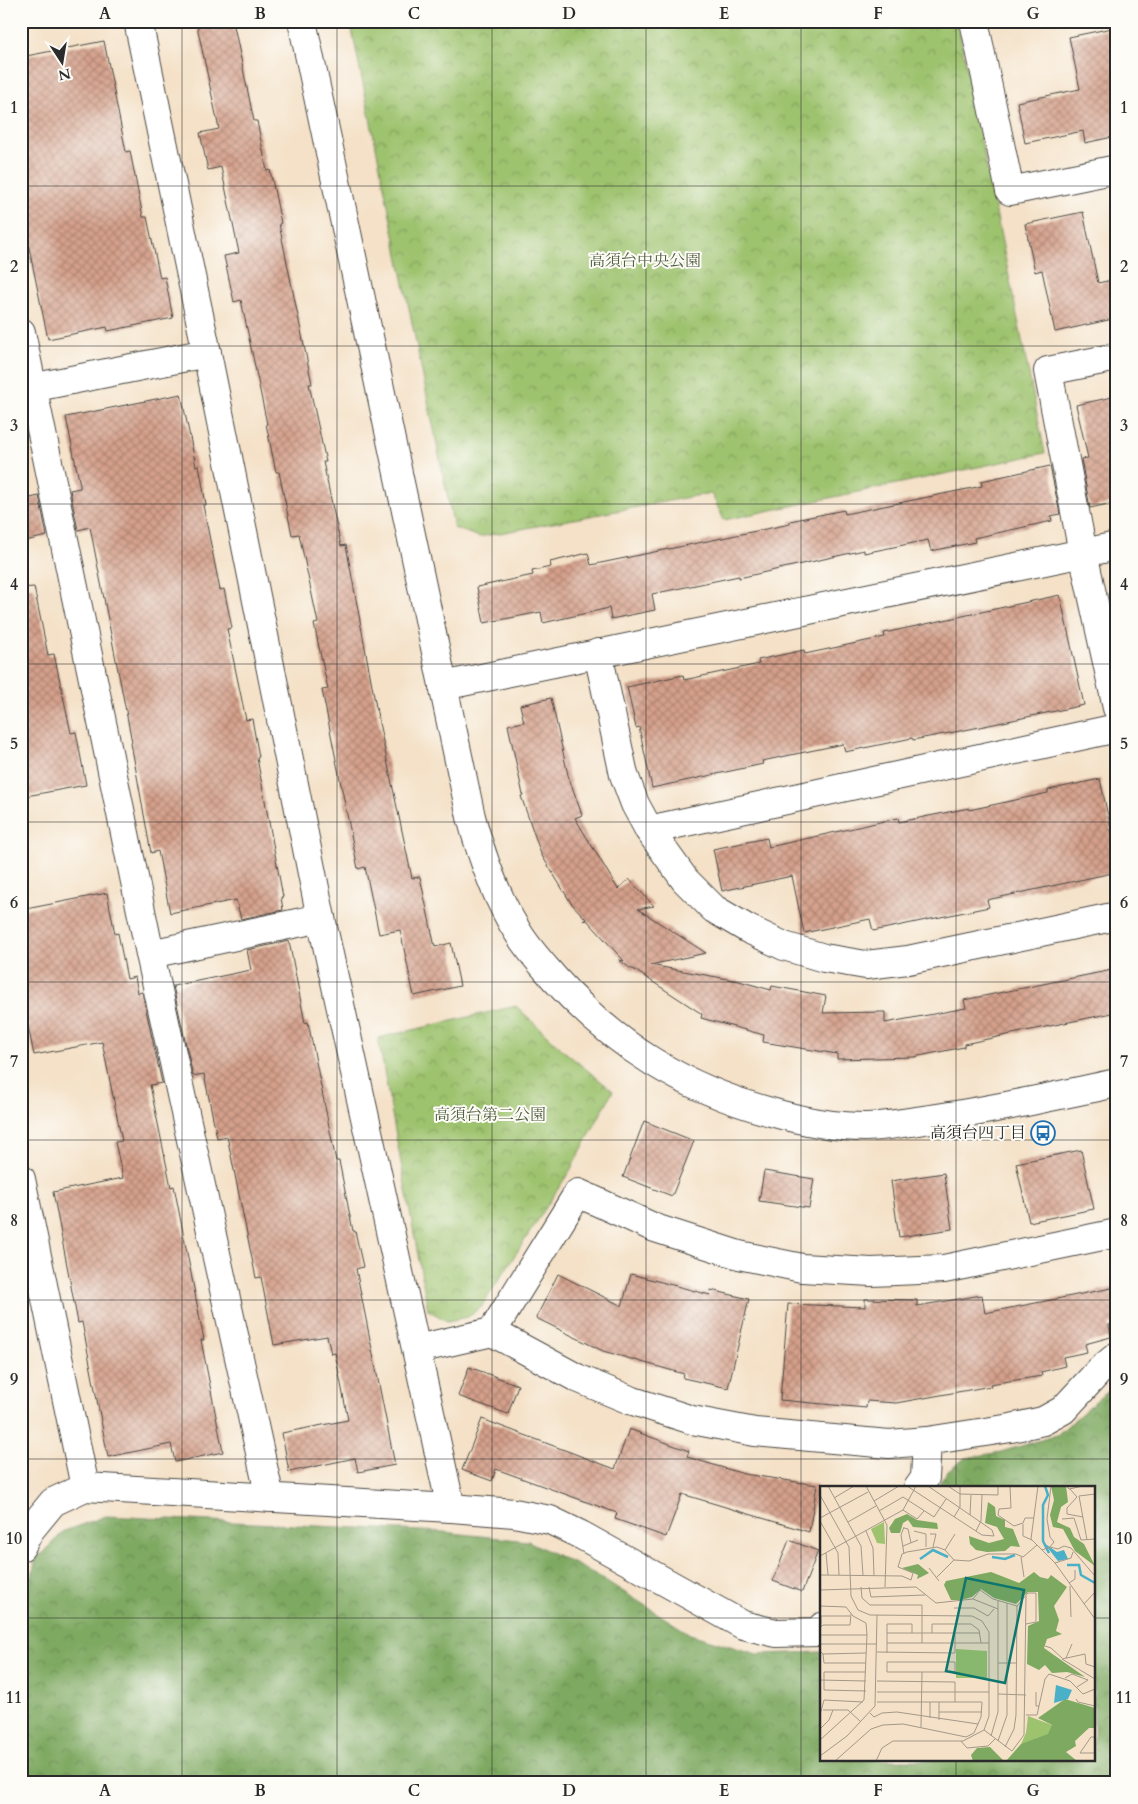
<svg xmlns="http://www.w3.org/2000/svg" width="1138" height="1804" viewBox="0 0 1138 1804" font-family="Cardo,'Noto Serif JP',serif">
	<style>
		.forest { fill: url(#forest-crowns); stroke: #546a46 }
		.park { fill: url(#park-crowns); stroke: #64774c }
		.building { fill: url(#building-cross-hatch) }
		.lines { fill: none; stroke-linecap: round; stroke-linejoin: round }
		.minor-casing { stroke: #494642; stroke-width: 30 }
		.minor { stroke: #fff; stroke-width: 28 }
		.grid { fill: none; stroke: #2b2b2b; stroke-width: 1; stroke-opacity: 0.55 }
		.labels { text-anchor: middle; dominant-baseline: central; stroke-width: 4; stroke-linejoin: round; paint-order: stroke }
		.park-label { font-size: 16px; fill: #536042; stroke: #fdfcf7 }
		.poi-label { font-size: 16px; fill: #2b2b2b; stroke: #fdfcf7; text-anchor: end }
		.inset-river { fill: none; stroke: #49b0c8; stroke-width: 2.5 }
		.inset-road { fill: none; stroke: #a49889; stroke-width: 1 }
		.view { fill: #0f766e; fill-opacity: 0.15; stroke: #0f766e; stroke-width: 2.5 }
		.inset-edge { fill: none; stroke: #2b2b2b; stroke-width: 2.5 }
		.neatline { fill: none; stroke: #2b2b2b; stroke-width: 2 }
		.grid-label { font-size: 16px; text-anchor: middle; font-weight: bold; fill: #2b2b2b }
	</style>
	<defs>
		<pattern id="forest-crowns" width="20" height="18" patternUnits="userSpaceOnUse" patternTransform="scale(1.25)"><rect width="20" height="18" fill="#7ea961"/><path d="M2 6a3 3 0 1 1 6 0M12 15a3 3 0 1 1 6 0" fill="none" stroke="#678a50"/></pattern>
		<pattern id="park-crowns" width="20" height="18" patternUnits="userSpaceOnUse" patternTransform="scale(1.25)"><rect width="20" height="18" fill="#9ec36e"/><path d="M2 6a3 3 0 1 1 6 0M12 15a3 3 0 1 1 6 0" fill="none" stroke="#819f5b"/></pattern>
		<pattern id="building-cross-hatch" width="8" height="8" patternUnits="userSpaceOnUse" patternTransform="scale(1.25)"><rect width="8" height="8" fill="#d5a08b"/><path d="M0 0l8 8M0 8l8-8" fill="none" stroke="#ad8372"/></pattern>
	</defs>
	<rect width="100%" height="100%" fill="#fdfcf7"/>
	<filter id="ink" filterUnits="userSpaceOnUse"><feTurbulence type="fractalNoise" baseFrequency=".02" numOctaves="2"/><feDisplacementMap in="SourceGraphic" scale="10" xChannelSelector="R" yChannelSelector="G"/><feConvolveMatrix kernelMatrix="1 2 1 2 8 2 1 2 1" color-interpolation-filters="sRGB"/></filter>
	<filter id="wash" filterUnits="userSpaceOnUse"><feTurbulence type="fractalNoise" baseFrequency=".0096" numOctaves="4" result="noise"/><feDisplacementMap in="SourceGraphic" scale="20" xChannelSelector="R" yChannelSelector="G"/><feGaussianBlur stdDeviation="1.12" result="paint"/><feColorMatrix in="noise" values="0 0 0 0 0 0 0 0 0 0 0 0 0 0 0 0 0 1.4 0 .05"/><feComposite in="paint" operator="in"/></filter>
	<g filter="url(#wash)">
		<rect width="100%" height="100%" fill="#f4e1c7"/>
		<!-- forest -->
		<path class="forest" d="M1117 1385V1783H21V1623L36 1559 64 1531 106 1516 443 1532 528 1541 597 1575 690 1634 757 1654 822 1652V1760H1094V1488H936L947 1472 965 1458 1001 1452 1057 1435 1098 1399Z"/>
		<!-- park -->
		<g class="park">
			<path d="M392 21H957L1045 453 724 520 711 493 479 537 454 528 352 30Z"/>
			<path d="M516 1006 565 1052 613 1091 571 1169 482 1306 468 1317 447 1321 428 1310 378 1038Z"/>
		</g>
		<g id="blocks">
			<!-- building -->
			<g class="building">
				<path d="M196 21H233L254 121H257L267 171 270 170 281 223 279 224 312 384H309L326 462H323L341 546 346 545 378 718 412 878 420 877 435 947 451 943 460 986 414 996 400 930 379 934 365 867 358 869 322 690 328 689 314 624 318 623 299 534 292 535 279 472H276L266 424H267L241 300 234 302 224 256 239 253 221 167 208 170 200 133 219 129Z"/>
				<path d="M1117 27V136L1085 143 1083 131 1025 143 1017 102 1080 89 1069 37Z"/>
				<path d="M104 41 126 152 130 151 143 217H147L160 278 165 277 173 318 108 331 107 327 48 339 21 210V57Z"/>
				<path d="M1083 212 1098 283 1117 279V318L1055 332 1042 270 1035 272 1025 224Z"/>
				<path d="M181 394 196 466 199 465 206 505H203L220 590 224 589 232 628 227 629 246 720 252 719 259 757 257 758 283 897H281L283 910 241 919 236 900 170 913 158 851 151 853 131 743 132 742 90 527 78 530 70 490 80 488V485L66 417Z"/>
				<path d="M1117 396V502L1090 508 1081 459 1088 458 1076 405Z"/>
				<path d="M1050 466 1060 514 1051 516 1052 521 974 538 975 542 931 551 928 540 864 553V550L739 578V576L652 594 655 610 611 619 609 608 543 623 541 612 484 623 477 587 533 575 532 571 551 567 550 562 588 553 591 565 790 524V521L844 510 845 514 982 486 981 481Z"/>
				<path d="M39 496 47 536 21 542V500Z"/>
				<path d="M34 587 48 655 54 654 71 733 76 732 86 785 21 797V588Z"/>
				<path d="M1060 595 1084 705 970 729 913 740 912 738 845 752 843 744 762 761 763 764 652 788 639 727 636 728 627 687 683 675 684 680 759 664 758 660 804 650 805 654 885 637 884 633Z"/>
				<path d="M551 698 568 775 582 815 575 818 618 889 629 879 654 906 638 909 706 953 650 965 739 981 771 990 772 986 826 996 823 1013 885 1012V1023L966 1008 964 1000 1117 969V1012L964 1044V1047L914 1057 837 1059V1054L763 1042 764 1035 701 1018 702 1014 633 969H631L619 960 624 961 587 920 583 921 586 919 571 903 541 854 521 796 523 795 508 725 524 722 520 705Z"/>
				<path d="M1100 779 1113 839 1117 838V872L987 900 989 907 873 931 870 919 804 933 792 876 722 891 713 849 767 838 769 847 898 818 899 822 969 808V810L1048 793V790Z"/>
				<path d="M107 893 115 934 118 933 127 979 135 977 138 993 142 992 162 1083 150 1085 171 1187 174 1186 204 1340H201L223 1452 175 1462 171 1444 108 1457 82 1322 78 1323 53 1192 123 1178 115 1142 122 1141 102 1042 34 1055 21 992V910Z"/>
				<path d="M289 941 305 1023 308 1022 336 1161H339L353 1231H355L363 1267 356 1269 395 1465 358 1472 355 1458 289 1472 282 1433 348 1420 335 1353 331 1354 327 1336 274 1345 261 1277 256 1278 227 1136 217 1138 204 1074 193 1076 173 986 251 970 247 950Z"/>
				<path d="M644 1121 694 1141 672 1196 623 1177Z"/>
				<path d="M1081 1150 1094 1209 1029 1222 1016 1163Z"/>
				<path d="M764 1171 814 1179 809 1208 759 1201Z"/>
				<path d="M944 1173 952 1229 899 1237 891 1181Z"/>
				<path d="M558 1274 622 1306 631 1274 710 1295 711 1290 749 1299 728 1388 683 1378 684 1374 603 1351 536 1318Z"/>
				<path d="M1117 1287V1323L1109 1325 1111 1337 1085 1344 1087 1352 1063 1357 1065 1366 1041 1372 1042 1376 990 1384 991 1386 896 1403 867 1401 866 1408 780 1400 788 1304 865 1307V1299L917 1300V1306L982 1295 985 1313Z"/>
				<path d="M469 1367 518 1385 508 1414 458 1396Z"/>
				<path d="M482 1419 615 1469 629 1429 689 1451 687 1457 744 1474 817 1485 809 1532 682 1494 666 1537 615 1519 617 1513 496 1469 492 1481 462 1470Z"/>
				<path d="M789 1540 818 1551 802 1592 773 1581Z"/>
			</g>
		</g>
	</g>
	<g filter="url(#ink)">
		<use href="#blocks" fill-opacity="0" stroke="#494642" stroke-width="1"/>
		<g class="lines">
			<!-- minor casing -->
			<g class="minor-casing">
				<g id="minor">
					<path d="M138 21 207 353 321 918 451 1508"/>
					<path d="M302 21 471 817C482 858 496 898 519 934 529 950 542 964 554 978 615 1046 683 1088 771 1112 802 1121 833 1127 865 1127 882 1127 900 1123 917 1121 984 1112 1050 1097 1117 1083"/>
					<path d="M974 21 1010 191 1117 169"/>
					<path d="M21 332 150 954 270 1498"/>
					<path d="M1117 357 1048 371 1083 553 1117 708"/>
					<path d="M21 390 207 353"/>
					<path d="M598 653 624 775 635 804 649 830 685 880 714 909 748 929 784 946 824 958 866 965 908 960 1117 916"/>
					<path d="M443 686 1117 546"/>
					<path d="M649 830 1117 728"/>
					<path d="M150 954 321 918"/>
					<path d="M21 1179 85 1487"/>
					<path d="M492 1332 578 1193 655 1228 739 1255 802 1268 871 1272 944 1269 1117 1233"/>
					<path d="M417 1349 492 1332 577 1378 630 1400 692 1420 755 1432 889 1444 927 1441 1011 1428 1043 1421 1063 1410 1099 1371 1117 1356"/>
					<path d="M918 1488 925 1478 927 1441"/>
					<path d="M21 1547 30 1530 53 1502 85 1487 451 1508 514 1513 550 1520 581 1535 743 1625 776 1633 818 1632 822 1627"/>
				</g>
			</g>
			<!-- minor -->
			<use href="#minor" class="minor"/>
		</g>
	</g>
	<!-- grid -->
	<path class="grid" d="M182 21V1783M337 21V1783M492 21V1783M646 21V1783M801 21V1783M956 21V1488M21 186H1117M21 346H1117M21 504H1117M21 664H1117M21 822H1117M21 982H1117M21 1140H1117M21 1300H1117M21 1459H1117M21 1618H822M1094 1618H1117M956 1760V1783"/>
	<!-- icons -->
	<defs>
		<g id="bus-ring" transform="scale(1.25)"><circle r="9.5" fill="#fdfcf7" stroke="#1f6fb2" stroke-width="1.5"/><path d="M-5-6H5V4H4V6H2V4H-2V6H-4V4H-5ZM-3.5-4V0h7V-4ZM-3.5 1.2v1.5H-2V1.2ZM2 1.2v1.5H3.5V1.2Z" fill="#1f6fb2"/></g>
	</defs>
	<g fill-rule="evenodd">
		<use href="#bus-ring" x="1043" y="1133"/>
	</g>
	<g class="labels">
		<!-- park labels -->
		<g class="park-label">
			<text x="645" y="261">高須台中央公園</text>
			<text x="490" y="1115">高須台第二公園</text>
		</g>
		<!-- poi labels -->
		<g class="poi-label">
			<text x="1026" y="1133">高須台四丁目</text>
		</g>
	</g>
	<!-- overview -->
	<g transform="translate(820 1486)">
		<rect width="275" height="275" fill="#f4e1c7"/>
		<path d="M231 0H246L248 16 241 21 237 36 250 42 254 51 264 58 275 80 255 65 243 43 233 41 230 29 234 14ZM168 16 175 21 176 30 185 34V41L193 43 200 61 191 60 185 65 167 66 156 64 150 58 149 50 169 57 184 53 177 41 165 37ZM87 28 97 34 117 37 118 43 93 41 88 34 83 37 80 47H71L69 42 75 33ZM98 78 109 87 97 93 98 89 82 82ZM171 86 199 97 214 86 220 91 228 93 231 89 247 101 234 120 239 134 236 145 242 148 227 153 224 162 265 191 247 186 232 187 225 179 219 184 207 178 208 140 219 135 218 106H208L196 118 174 112 161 103 152 111 141 114H131L124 99 126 95ZM245 213 275 222V242H269L255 255 256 260 246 266 257 275H186L201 258 232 239 218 232ZM170 261 183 274 153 275 151 269 157 262Z" fill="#7ea961"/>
		<path d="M64 36 65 58 57 57 51 43ZM136 163 167 165V192H136ZM208 230 232 239 228 248 201 258 206 247Z" fill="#9ec36e"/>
		<path d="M224 57 237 66 244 64 248 73 238 75ZM236 199 252 204 248 213 234 217Z" fill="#49b0c8"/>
		<path class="inset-river" d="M225 0 228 9 223 19V55L229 67M172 71 185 73 195 69M100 73 113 64 128 71M247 79H259L261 89 275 97"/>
		<path class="inset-road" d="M8 0 41 60 43 89M46 0 67 39 65 101M87 0 162 49 174 50 172 44 108 0M128 0 140 8 178 9V0M190 0 191 22 179 23 178 29 194 40 203 37 205 32H214M218 0 211 53 235 77 275 133M247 0 249 3 263 0M250 3 257 11 247 22V28L263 31M0 9 29 61 31 110 38 124 50 129 152 130 162 135 169 146V230L164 244 143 255H73L62 262 56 275M14 12 34 0M54 15 79 0M83 24 97 33 104 25M59 25 83 11 114 31 126 13M150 29 151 9M134 31 140 21V0M0 32 48 6M242 33 254 32 261 54 275 53M0 35 18 67 19 89M28 36 56 20M203 38V50L212 54M84 42 88 43 91 57M46 45 53 62 54 89M94 45 106 48V61M156 45 161 35 162 9M110 48H116L113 61M267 54 259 10 275 8M83 60 98 54M230 61 234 56 230 51 227 33 231 0M125 64 135 48M222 64 230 61 238 63 244 60 251 62 275 90M6 67 8 89M84 68 81 49 84 41M0 70 83 24 96 0M201 71 204 91M235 77 251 72 253 66M109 82 119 95M0 89 82 90 91 94 93 87 78 81 82 68 87 66 117 61 125 64 134 74 149 75 168 68H196L203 71 217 59M116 92 134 74M249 97 255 93V84M250 100 251 131M41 101 42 112 50 119H102V157M49 101 51 111 105 109M0 104 96 101 116 117 153 113 178 123M153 113 160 104 173 113 197 120 208 107H216V136L206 138M264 118 275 106M0 120 26 121 33 130 46 137 47 149 44 214 0 254M134 122H154L168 130 174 123M1 140V130H30M0 142 3 139H30L31 128M67 147H160M112 147V138H151L159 144 161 157M0 149H47M67 157H169M0 158H57M225 160 231 162 242 172M0 165 3 168 46 167M57 166 135 167V148M67 167V138H92V147M3 168 4 177H46M246 172 252 158M67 176H135V186H67ZM178 177H196M275 181 266 178 265 168 242 173 275 193M46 186H4V204L46 205M245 192 252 188 268 194 257 201M0 194 46 195M57 195 135 196V216M57 206H169M216 206V220H219M178 208 206 209M256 213 258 216 275 220M110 216V232M3 224H28L41 236M119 226H162M50 227 54 231 62 227 77 226 158 238M0 229 4 214 43 216M206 229H217L225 193 229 188 250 195 263 208 275 203M119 234V216M101 241 102 186M0 243 9 234 13 224M164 244 192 265 204 249 206 110M171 250 178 226V115M275 251H271L260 267H275M141 255 147 262 168 260 175 253M178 255 187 229V117M185 261 194 243 196 229 197 120M0 270 27 250 55 220 57 129M15 275 51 243 63 239 83 238 146 251 154 247 161 231 162 216H57"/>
		<path class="view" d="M146 92 204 104 185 197 126 185Z"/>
		<rect width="275" height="275" class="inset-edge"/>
	</g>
	<!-- margin -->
	<rect width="1138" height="1804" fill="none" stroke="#fdfcf7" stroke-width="55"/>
	<!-- north arrow -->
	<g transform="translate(62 62) rotate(168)" stroke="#fdfcf7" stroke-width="4" paint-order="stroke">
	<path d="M0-4L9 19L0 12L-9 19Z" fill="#2b2b2b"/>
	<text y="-8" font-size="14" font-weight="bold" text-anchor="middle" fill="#2b2b2b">N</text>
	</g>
	<rect x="28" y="28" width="1082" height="1748" class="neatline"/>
	<g class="grid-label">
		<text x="105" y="19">A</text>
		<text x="260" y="19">B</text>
		<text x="414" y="19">C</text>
		<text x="569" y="19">D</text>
		<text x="724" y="19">E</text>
		<text x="878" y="19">F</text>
		<text x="1033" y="19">G</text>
		<text x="14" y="113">1</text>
		<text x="1124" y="113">1</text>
		<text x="14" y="272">2</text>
		<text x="1124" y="272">2</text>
		<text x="14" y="431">3</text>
		<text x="1124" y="431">3</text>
		<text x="14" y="590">4</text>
		<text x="1124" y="590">4</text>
		<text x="14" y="749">5</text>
		<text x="1124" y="749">5</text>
		<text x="14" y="908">6</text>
		<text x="1124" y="908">6</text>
		<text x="14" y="1067">7</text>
		<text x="1124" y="1067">7</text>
		<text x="14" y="1226">8</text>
		<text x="1124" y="1226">8</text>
		<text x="14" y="1385">9</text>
		<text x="1124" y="1385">9</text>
		<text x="14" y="1544">10</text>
		<text x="1124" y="1544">10</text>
		<text x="14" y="1703">11</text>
		<text x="1124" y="1703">11</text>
		<text x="105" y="1796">A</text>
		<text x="260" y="1796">B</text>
		<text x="414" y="1796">C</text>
		<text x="569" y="1796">D</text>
		<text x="724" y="1796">E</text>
		<text x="878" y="1796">F</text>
		<text x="1033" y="1796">G</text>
	</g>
</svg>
